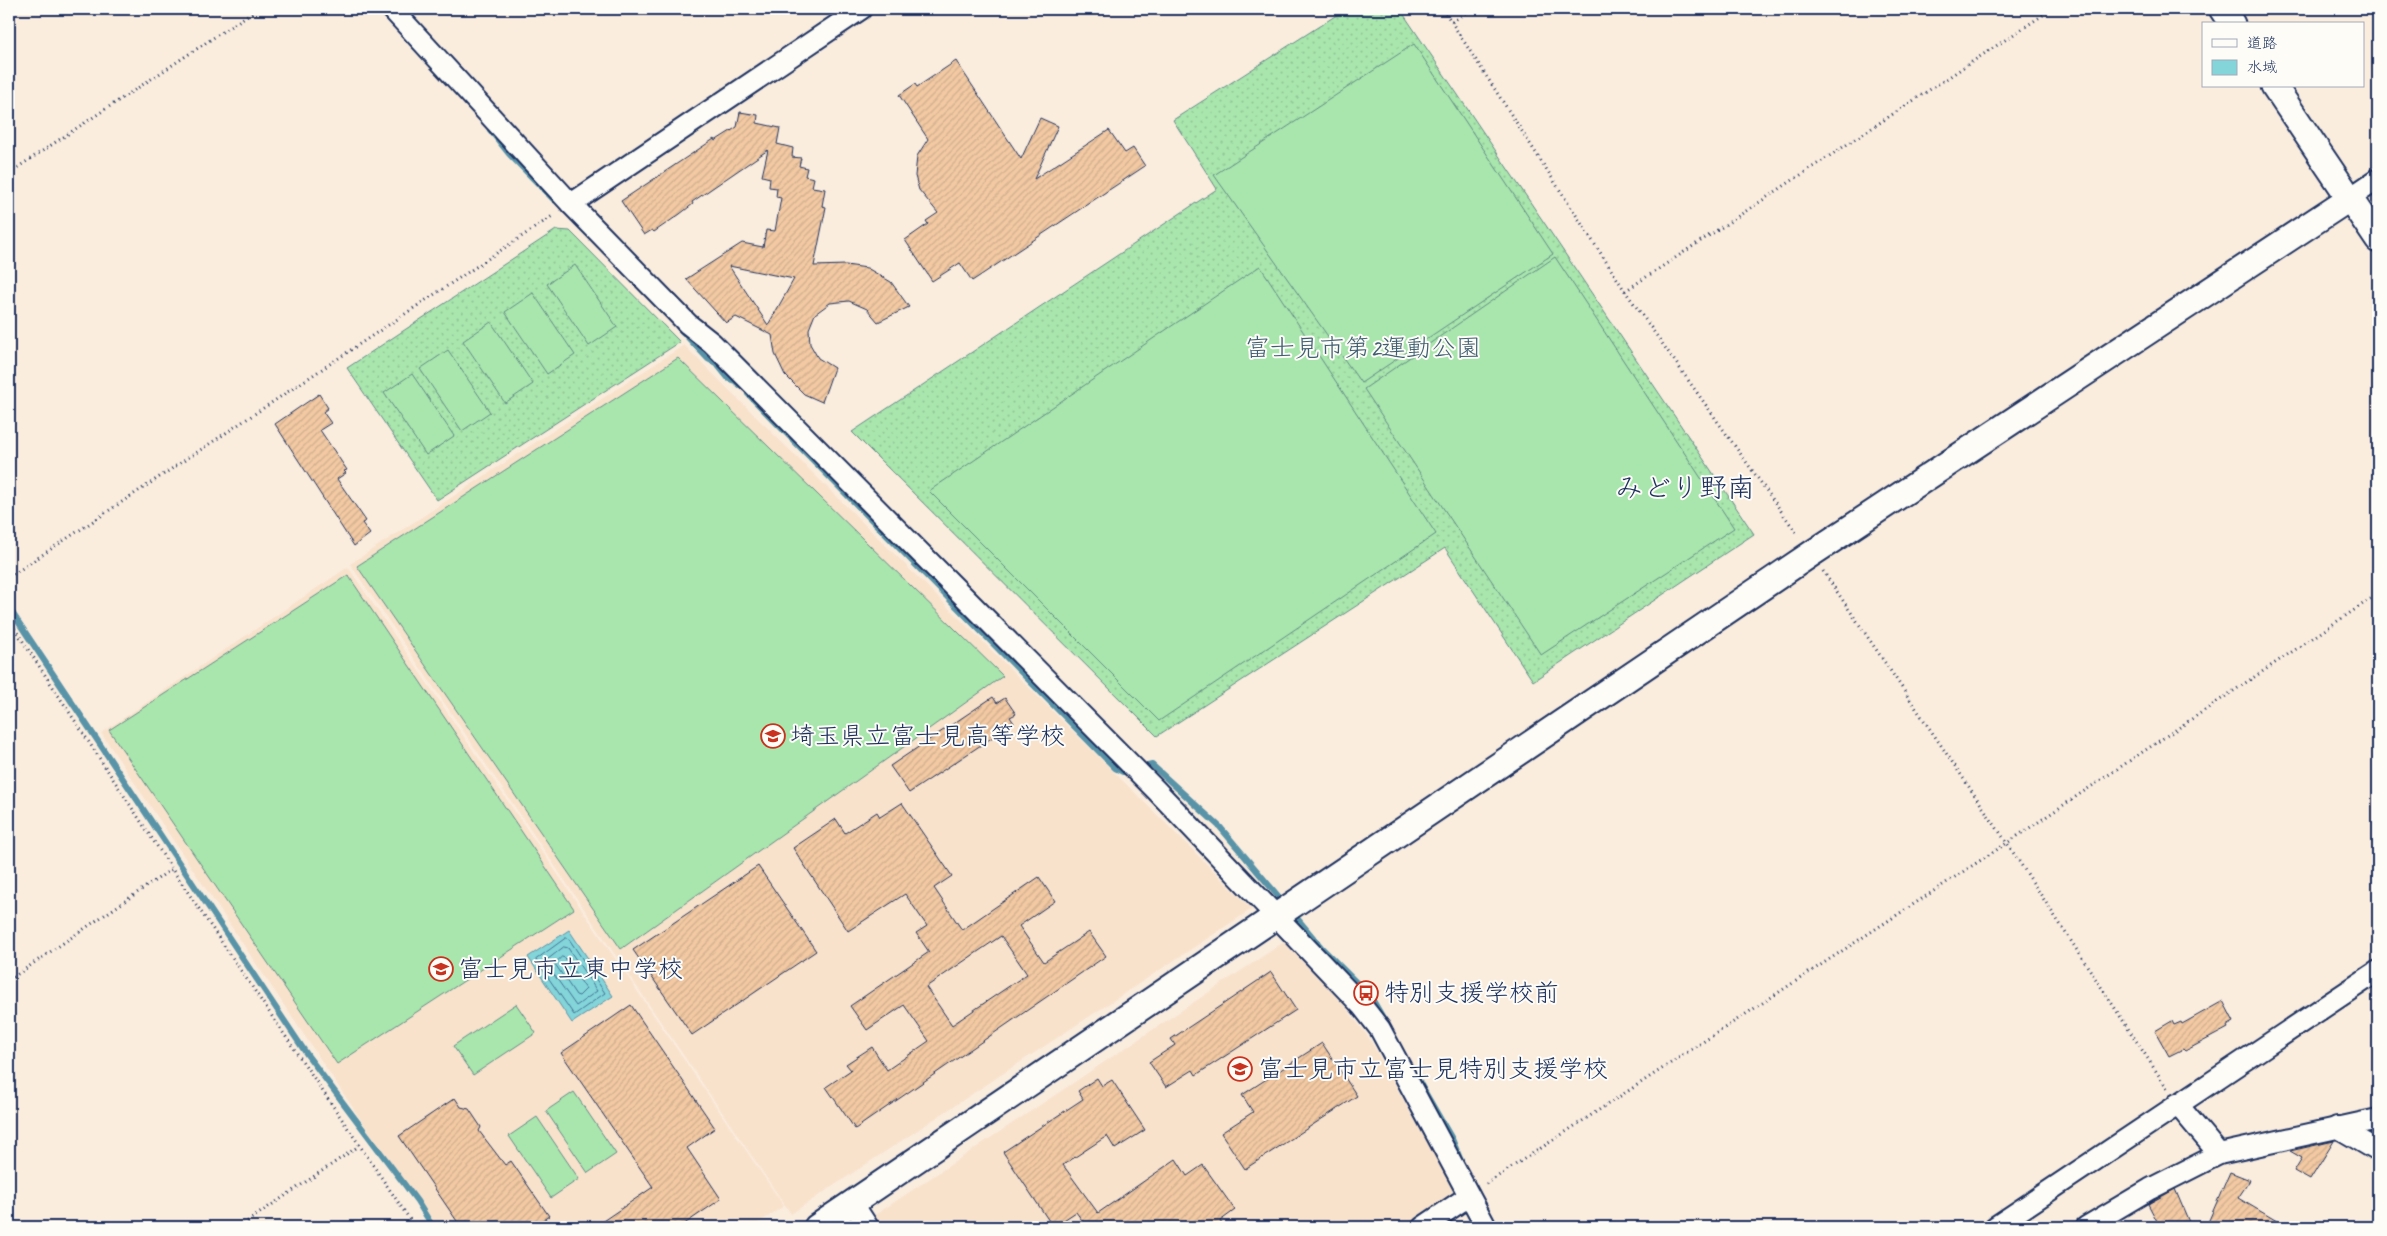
<svg xmlns="http://www.w3.org/2000/svg" width="2387" height="1236" viewBox="0 0 2387 1236" font-family="Caveat,'Klee One',sans-serif">
	<style>
		.built { fill: #f8e2cc }
		.grass { fill: url(#grass-dots); stroke: #628a86 }
		.pitch { fill: #a9e6ad; stroke: #628a86 }
		.water { fill: #83d5da; stroke: #5993a8 }
		.lines { fill: none; stroke-linecap: round; stroke-linejoin: round }
		.shore { stroke: #457190; stroke-width: 1 }
		.stream { stroke: #5993a8; stroke-width: 6 }
		.building { fill: url(#building-hatch); stroke: #1b2f5e; fill-rule: evenodd }
		.minor-casing { stroke: #1b2f5e; stroke-width: 24 }
		.tertiary-casing { stroke: #1b2f5e; stroke-width: 29 }
		.path { stroke: #1b2f5e; stroke-width: 3; stroke-dasharray: 1 4; stroke-linecap: butt }
		.minor { stroke: #fdfcf7; stroke-width: 20 }
		.tertiary { stroke: #fdfcf7; stroke-width: 25 }
		.labels { text-anchor: middle; dominant-baseline: central; stroke-width: 4; stroke-linejoin: round; paint-order: stroke }
		.park-label { font-size: 25px; fill: #3e5d72; stroke: #fdfcf7 }
		.poi-label { font-size: 25px; fill: #1b2f5e; stroke: #fdfcf7; text-anchor: start }
		.quarter-label { font-size: 28px; fill: #1b2f5e; stroke: #fdfcf7 }
	</style>
	<defs>
		<pattern id="grass-dots" width="8" height="8" patternUnits="userSpaceOnUse" patternTransform="scale(1.25)"><rect width="8" height="8" fill="#a9e6ad"/><path d="M2 2h.1M6 6h.1" fill="none" stroke="#91c697" stroke-width="1.8" stroke-linecap="round"/></pattern>
		<pattern id="building-hatch" width="6" height="6" patternUnits="userSpaceOnUse" patternTransform="scale(1.25)"><rect width="6" height="6" fill="#f2c9a2"/><path d="M-1 1l2-2M0 6l6-6M5 7l2-2" fill="none" stroke="#cfad8e"/></pattern>
	</defs>
	<rect width="100%" height="100%" fill="#faedde"/>
	<filter id="ink" filterUnits="userSpaceOnUse"><feTurbulence type="fractalNoise" baseFrequency=".02" numOctaves="2"/><feDisplacementMap in="SourceGraphic" scale="10" xChannelSelector="R" yChannelSelector="G"/><feConvolveMatrix kernelMatrix="1 2 1 2 8 2 1 2 1" color-interpolation-filters="sRGB"/></filter>
	<g filter="url(#ink)">
		<!-- built -->
		<g class="built">
			<path d="M684 345 1252 909 791 1214 350 564Z"/>
			<path d="M348 567 784 1206 752 1227H433L101 733Z"/>
			<path d="M1284 942 1344 1005 1369 1038 1457 1196 1412 1227H879L872 1217Z"/>
		</g>
		<!-- grass -->
		<g class="grass">
			<path d="M1346 9H1400L1754 534 1533 681 1445 548 1157 736 852 432 1217 189 1173 120Z"/>
			<path d="M556 230 570 231 680 342 437 500 347 368Z"/>
		</g>
		<!-- pitch -->
		<g class="pitch">
			<path d="M1414 44 1553 254 1361 383 1214 175Z"/>
			<path d="M1555 257 1734 528 1541 655 1364 389Z"/>
			<path d="M575 265 617 327 589 346 547 284Z"/>
			<path d="M1260 266 1436 534 1159 721 929 491Z"/>
			<path d="M533 293 575 355 547 374 505 312Z"/>
			<path d="M491 322 533 384 505 403 463 341Z"/>
			<path d="M448 350 490 412 462 431 420 369Z"/>
			<path d="M678 358 1003 676 621 949 357 566Z"/>
			<path d="M412 374 454 436 426 455 384 393Z"/>
			<path d="M348 575 574 909 337 1064 109 730Z"/>
			<path d="M516 1004 536 1033 473 1075 453 1046Z"/>
			<path d="M574 1092 616 1154 588 1173 546 1111Z"/>
			<path d="M537 1117 579 1179 551 1198 509 1136Z"/>
		</g>
		<!-- water -->
		<path class="water" d="M569 930 613 996 572 1023 528 957Z"/>
		<g class="lines">
			<!-- shore -->
			<g class="shore">
				<path d="M566 938 569 939 605 993 574 1015 536 960Z"/>
				<path d="M564 947 568 948 597 991 576 1006 545 962Z"/>
				<path d="M562 957 565 958 586 989 579 996 576 995 555 964Z"/>
			</g>
			<!-- stream -->
			<g class="stream">
				<path d="M490 130 509 154 554 200"/>
				<path d="M678 327 708 359 716 363 729 379 735 381 741 386"/>
				<path d="M748 394 1115 768 1123 772 1152 765 1220 827 1284 903"/>
				<path d="M9 608 308 1056 417 1201 433 1227"/>
				<path d="M1291 911 1321 947 1371 997 1386 1023"/>
				<path d="M1414 1073 1452 1139 1461 1161"/>
			</g>
		</g>
		<!-- building -->
		<g class="building">
			<path d="M956 61 1021 159 1040 118 1058 126 1034 179 1109 130 1125 153 1133 148 1145 166 972 281 960 263 932 281 905 240 928 224 926 221 938 213 919 190 915 176 917 156 928 139 899 95 915 84 917 87Z"/>
			<path d="M740 112 758 115 757 123 780 128 777 144 793 148 792 157 801 158 799 166 807 168 805 176 814 178 812 187 825 189 822 206 826 207 814 266 846 265 867 268 891 282 909 307 878 322 867 309 849 301 830 303 815 314 809 329 810 344 818 358 834 368 822 402 804 394 785 375 775 354 772 335 736 317 726 323 686 279 742 243 763 247 766 230 775 231 781 198 776 197 777 188 769 187 770 178 762 176 768 150 692 202 693 204 680 214 654 232 652 230 644 235 621 201 714 139 715 141 737 127ZM729 266 794 279 768 325Z"/>
			<path d="M319 394 328 408 323 412 331 423 320 430 347 470 344 471 346 473 337 479 366 521 362 523 370 534 354 546 275 424Z"/>
			<path d="M993 697 997 703 1005 698 1016 714 1010 717 1014 723 909 793 890 766Z"/>
			<path d="M902 803 952 876 934 888 962 930 1039 877 1055 901 1019 926 1044 962 1089 932 1106 956 855 1129 826 1087 851 1070 846 1064 872 1047 887 1070 929 1041 904 1005 867 1030 850 1006 929 952 916 933 927 926 905 894 848 931 793 848 836 819 845 833 877 812 880 817ZM1001 936 1027 974 952 1025 926 987Z"/>
			<path d="M758 866 816 951 692 1035 633 950Z"/>
			<path d="M1271 972 1296 1010 1196 1075 1193 1070 1166 1087 1149 1062 1175 1045 1171 1039Z"/>
			<path d="M2223 1001 2234 1022 2227 1026 2228 1028 2185 1051 2183 1049 2169 1056 2155 1031 2172 1021 2174 1025 2181 1022 2182 1024Z"/>
			<path d="M631 1005 715 1128 687 1148 721 1199 680 1227H594L653 1187 561 1053Z"/>
			<path d="M1322 1043 1357 1096 1245 1169 1221 1133 1253 1112 1242 1095Z"/>
			<path d="M1097 1078 1102 1086 1112 1080 1145 1130 1115 1149 1107 1136 1063 1165 1098 1213 1176 1159 1187 1176 1203 1165 1235 1210 1220 1221 1224 1227H1078L1084 1223 1076 1212 1053 1227 1003 1152 1083 1099 1078 1091Z"/>
			<path d="M455 1098 461 1107 469 1109 481 1127 479 1131 505 1165 511 1161 549 1216 543 1220 548 1227H461L399 1136Z"/>
			<path d="M2334 1141 2310 1180 2294 1171 2302 1158 2290 1151Z"/>
			<path d="M2230 1172 2250 1180 2238 1198 2287 1227H2206Z"/>
			<path d="M2175 1189 2189 1222 2159 1225 2148 1204Z"/>
		</g>
		<g class="lines">
			<!-- minor casing -->
			<g class="minor-casing">
				<g id="minor">
					<path d="M392 9 571 204 688 324 712 343 1156 790 1362 1006 1380 1029 1486 1227"/>
					<path d="M2350 198 2378 179"/>
					<path d="M571 204 861 9"/>
					<path d="M2177 1104 2219 1154"/>
					<path d="M2337 1127 2378 1151"/>
					<path d="M853 1204 868 1227"/>
					<path d="M1423 1227 1469 1196"/>
					<path d="M1995 1227 2378 971"/>
					<path d="M2086 1227 2150 1189 2219 1154 2378 1119"/>
				</g>
			</g>
			<!-- tertiary casing -->
			<g class="tertiary-casing">
				<g id="tertiary">
					<path d="M2222 9 2232 24"/>
					<path d="M2274 86 2378 240"/>
					<path d="M817 1227 1811 554 2350 198"/>
				</g>
			</g>
			<!-- path -->
			<g class="path">
				<path d="M1443 9 1625 291 1798 535"/>
				<path d="M1452 22 1471 9"/>
				<path d="M9 173 257 9"/>
				<path d="M1625 291 2052 9"/>
				<path d="M1823 571 2007 843 2167 1088"/>
				<path d="M9 577 554 215"/>
				<path d="M9 620 172 869 415 1227"/>
				<path d="M9 980 172 869"/>
				<path d="M1486 1184 2007 843 2378 594"/>
				<path d="M239 1227 359 1146"/>
			</g>
			<!-- minor -->
			<use href="#minor" class="minor"/>
			<!-- tertiary -->
			<use href="#tertiary" class="tertiary"/>
		</g>
	</g>
	<!-- icons -->
	<defs>
		<g id="school-ring" transform="scale(1.25)"><circle r="9.5" fill="#fdfcf7" stroke="#c8321e" stroke-width="1.5"/><path d="M0-5L7-2L0 1L-7-2ZM-4 1L0 2.5L4 1V4Q0 6-4 4Z" fill="#c8321e"/></g>
		<g id="bus-ring" transform="scale(1.25)"><circle r="9.5" fill="#fdfcf7" stroke="#c8321e" stroke-width="1.5"/><path d="M-5-6H5V4H4V6H2V4H-2V6H-4V4H-5ZM-3.5-4V0h7V-4ZM-3.5 1.2v1.5H-2V1.2ZM2 1.2v1.5H3.5V1.2Z" fill="#c8321e"/></g>
	</defs>
	<g fill-rule="evenodd">
		<use href="#school-ring" x="773" y="736"/>
		<use href="#school-ring" x="441" y="969"/>
		<use href="#bus-ring" x="1366" y="993"/>
		<use href="#school-ring" x="1240" y="1069"/>
	</g>
	<g class="labels">
		<!-- park labels -->
		<g class="park-label">
			<text x="1363" y="348">富士見市第2運動公園</text>
		</g>
		<!-- poi labels -->
		<g class="poi-label">
			<text x="790" y="736">埼玉県立富士見高等学校</text>
			<text x="458" y="969">富士見市立東中学校</text>
			<text x="1384" y="993">特別支援学校前</text>
			<text x="1258" y="1069">富士見市立富士見特別支援学校</text>
		</g>
		<!-- quarter labels -->
		<g class="quarter-label">
			<text x="1685" y="487">みどり野南</text>
		</g>
	</g>
	<!-- margin -->
	<rect width="2387" height="1236" fill="none" stroke="#fdfcf7" stroke-width="30"/>
	<rect x="15" y="15" width="2357" height="1206" fill="none" stroke="#1b2f5e" stroke-width="2" filter="url(#ink)"/>
	<!-- legend -->
	<rect x="2202" y="22" width="162" height="65" fill="#fdfcf7" stroke="#a3aaba"/>
	<rect x="2212" y="39" width="25" height="8" fill="#fdfcf7" stroke="#a3aaba"/>
	<text x="2247" y="48" font-size="15" fill="#1b2f5e">道路</text>
	<rect x="2212" y="60" width="25" height="15" fill="#83d5da" stroke="#a3aaba"/>
	<text x="2247" y="72" font-size="15" fill="#1b2f5e">水域</text>
</svg>
